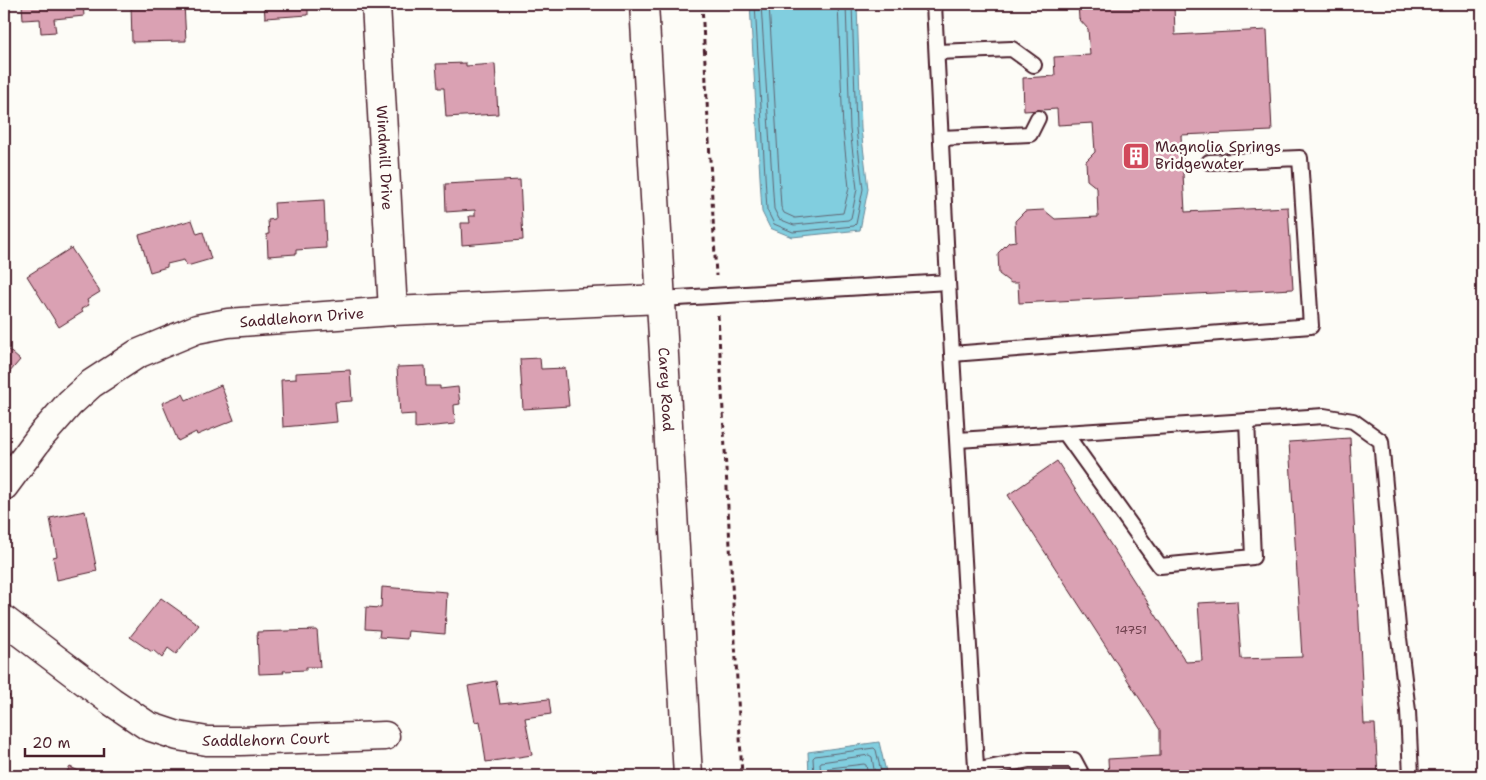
<svg xmlns="http://www.w3.org/2000/svg" width="1486" height="780" viewBox="0 0 1486 780" font-family="'Shantell Sans',sans-serif">
	<style>
		.water { fill: #81cedf; stroke: #6b8897 }
		.lines { fill: none; stroke-linecap: round; stroke-linejoin: round }
		.shore { stroke: #606573; stroke-width: 1 }
		.building { fill: #daa1b3; stroke: #4a1f2b }
		.service-casing { stroke: #4a1f2b; stroke-width: 18 }
		.minor-casing { stroke: #4a1f2b; stroke-width: 31 }
		.tertiary-casing { stroke: #4a1f2b; stroke-width: 31 }
		.path { stroke: #4a1f2b; stroke-width: 3; stroke-dasharray: 5 4; stroke-linecap: butt }
		.service { stroke: #fdfcf7; stroke-width: 14 }
		.minor { stroke: #fdfcf7; stroke-width: 28 }
		.tertiary { stroke: #fdfcf7; stroke-width: 28 }
		.labels { text-anchor: middle; dominant-baseline: central; stroke-width: 5; stroke-linejoin: round; paint-order: stroke }
		.number-label { font-size: 12px; fill: #6e404d }
		.poi-label { font-size: 15px; fill: #4a1f2b; stroke: #fdfcf7; text-anchor: start }
		.street-label { font-size: 15px; fill: #4a1f2b; stroke: #fdfcf7 }
	</style>
	<rect width="100%" height="100%" fill="#fdfcf7"/>
	<filter id="ink" filterUnits="userSpaceOnUse"><feTurbulence type="fractalNoise" baseFrequency=".02" numOctaves="2"/><feDisplacementMap in="SourceGraphic" scale="10" xChannelSelector="R" yChannelSelector="G"/><feConvolveMatrix kernelMatrix="1 2 1 2 8 2 1 2 1" color-interpolation-filters="sRGB"/></filter>
	<g filter="url(#ink)">
		<!-- water -->
		<g class="water">
			<path d="M750 4H857L861 129 868 189 860 230 792 237 770 228 762 212Z"/>
			<path d="M879 742 887 776H809L808 752Z"/>
		</g>
		<g class="lines">
			<!-- shore -->
			<g class="shore">
				<path d="M755 4 767 210 774 224 793 232 854 226 856 224 863 189 856 129 852 4"/>
				<path d="M761 4 774 209 779 219 794 225 848 220 851 218 857 189 850 129 846 4"/>
				<path d="M769 4 781 207 784 213 795 218 843 213 849 188 843 130 838 4"/>
				<path d="M814 776 813 758 815 756 874 748 876 750 882 776"/>
				<path d="M821 776 820 764 821 762 869 755 872 757 875 776"/>
				<path d="M828 776V770L830 768 864 764 866 765 868 776"/>
			</g>
		</g>
		<!-- building -->
		<g class="building">
			<path d="M22 4H83L84 16 54 19 56 32 41 33 40 19 23 20Z"/>
			<path d="M131 4H184L186 41 132 42Z"/>
			<path d="M264 4H308V15L265 18Z"/>
			<path d="M1078 4H1174L1175 35 1267 30 1272 131 1181 135 1185 212 1288 207 1293 289 1019 303 1018 283H1011L999 274 998 253 1009 242 1016 241 1015 221 1025 211 1044 210 1055 219 1098 217 1097 188 1087 180 1086 161 1095 152 1093 123 1058 125 1057 109 1024 111 1023 78 1055 76 1054 57 1090 55 1088 29 1079 19Z"/>
			<path d="M466 63V66L495 64 498 114 446 117 444 88H438L436 64Z"/>
			<path d="M520 180 523 240 462 245 461 223H470L469 216H475V210L446 212 445 184Z"/>
			<path d="M324 200 326 248 296 250V254L268 256 267 234H269L268 220 275 219 274 203Z"/>
			<path d="M192 220 197 234 203 232 211 259 187 266 184 260 167 264V267L150 272 139 235Z"/>
			<path d="M71 248 100 292 87 300 89 305 81 309 83 312 59 327 27 276Z"/>
			<path d="M4 346 20 360 4 379Z"/>
			<path d="M540 358 541 369 565 368 569 406 523 409 520 359Z"/>
			<path d="M425 366 426 386H440V389L458 387 460 404 454 405 455 424 415 428V414L400 415 397 367Z"/>
			<path d="M350 370 352 401 335 402 337 422 283 427 281 380 296 379V373Z"/>
			<path d="M221 385 234 420 197 435 196 432 178 441 162 403 183 394 186 400Z"/>
			<path d="M1350 438 1364 724H1375L1378 776H1109L1108 759 1160 756V730L1008 495 1057 461 1186 662 1202 661 1198 603 1237 601 1241 659 1302 657 1289 442Z"/>
			<path d="M85 511 97 571 57 580 53 557 57 556 50 518Z"/>
			<path d="M382 587 447 592 445 634 408 631 407 639 379 637 380 630 365 629 366 607 381 608Z"/>
			<path d="M161 598 199 625 176 654 168 648 162 658 153 650 152 652 130 637Z"/>
			<path d="M317 630 320 667H306V670L283 671 284 673 259 674 257 632Z"/>
			<path d="M496 681 500 704 549 699 551 714 525 718 532 755 486 762 480 721 475 722 468 686Z"/>
			<path d="M4 691 10 696 4 704Z"/>
			<path d="M70 767 90 776H64Z"/>
			<path d="M113 770 126 776H110Z"/>
		</g>
		<g class="lines">
			<!-- service casing -->
			<g class="service-casing">
				<g id="service">
					<path d="M937 52 1012 49 1034 65"/>
					<path d="M941 138 1030 134 1038 118"/>
					<path d="M948 282 952 354 1311 326 1300 158 1209 162"/>
					<path d="M661 299 948 282 934 4"/>
					<path d="M952 354 976 767 982 776"/>
					<path d="M1065 433 1160 566 1253 557 1247 421"/>
					<path d="M958 440 1324 416 1353 421 1381 441 1399 638 1408 711 1411 776"/>
					<path d="M979 770 1029 760H1074L1082 775"/>
				</g>
			</g>
			<!-- minor casing -->
			<g class="minor-casing">
				<g id="minor">
					<path id="s1" d="M376 4 393 311"/>
					<path id="s2" d="M4 486 41 436 70 403 91 384 137 354 197 329 228 323 393 311 661 299"/>
					<path id="s3" d="M4 620 111 701 148 726 178 736 207 741H241L385 736"/>
				</g>
			</g>
			<!-- tertiary casing -->
			<g class="tertiary-casing">
				<g id="tertiary">
					<path id="s4" d="M644 4 688 776"/>
				</g>
			</g>
			<!-- path -->
			<g class="path">
				<path d="M702 4 716 276"/>
				<path d="M718 315 742 776"/>
			</g>
			<!-- service -->
			<use href="#service" class="service"/>
			<!-- minor -->
			<use href="#minor" class="minor"/>
			<!-- tertiary -->
			<use href="#tertiary" class="tertiary"/>
		</g>
	</g>
	<!-- icons -->
	<defs>
		<g id="building-square" transform="scale(1.4375)"><rect x="-9" y="-9" width="18" height="18" rx="4" fill="#d1495b" stroke="#fdfcf7"/><path d="M-4-6H4V6H1V3H-1V6H-4ZM-2.5-4.3h1.7v1.8h-1.7ZM.8-4.3h1.7v1.8H.8ZM-2.5-1h1.7V.8h-1.7ZM.8-1h1.7V.8H.8Z" fill="#fff"/></g>
	</defs>
	<g fill-rule="evenodd">
		<use href="#building-square" x="1136" y="156"/>
	</g>
	<g class="labels">
		<!-- number labels -->
		<g class="number-label">
			<text x="1131" y="630">14751</text>
		</g>
		<!-- poi labels -->
		<g class="poi-label">
			<text x="1155" y="147">Magnolia Springs<tspan x="1155" dy="17">Bridgewater</tspan></text>
		</g>
		<!-- street labels -->
		<g class="street-label">
			<text stroke="none"><textPath href="#s1" startOffset="154">Windmill Drive</textPath></text>
			<text stroke="none"><textPath href="#s2" startOffset="360">Saddlehorn Drive</textPath></text>
			<text stroke="none"><textPath href="#s4" startOffset="386">Carey Road</textPath></text>
			<text stroke="none"><textPath href="#s3" startOffset="299">Saddlehorn Court</textPath></text>
		</g>
	</g>
	<!-- margin -->
	<rect width="1486" height="780" fill="none" stroke="#fdfcf7" stroke-width="20"/>
	<rect x="10" y="10" width="1466" height="760" fill="none" stroke="#4a1f2b" stroke-width="2" filter="url(#ink)"/>
	<!-- scale -->
	<path d="M25 748v8h79v-8" fill="none" stroke="#4a1f2b" stroke-width="2.5"/>
	<text x="32" y="748" font-size="15" fill="#4a1f2b" stroke="#fdfcf7" stroke-width="4" paint-order="stroke">20 m</text>
</svg>
